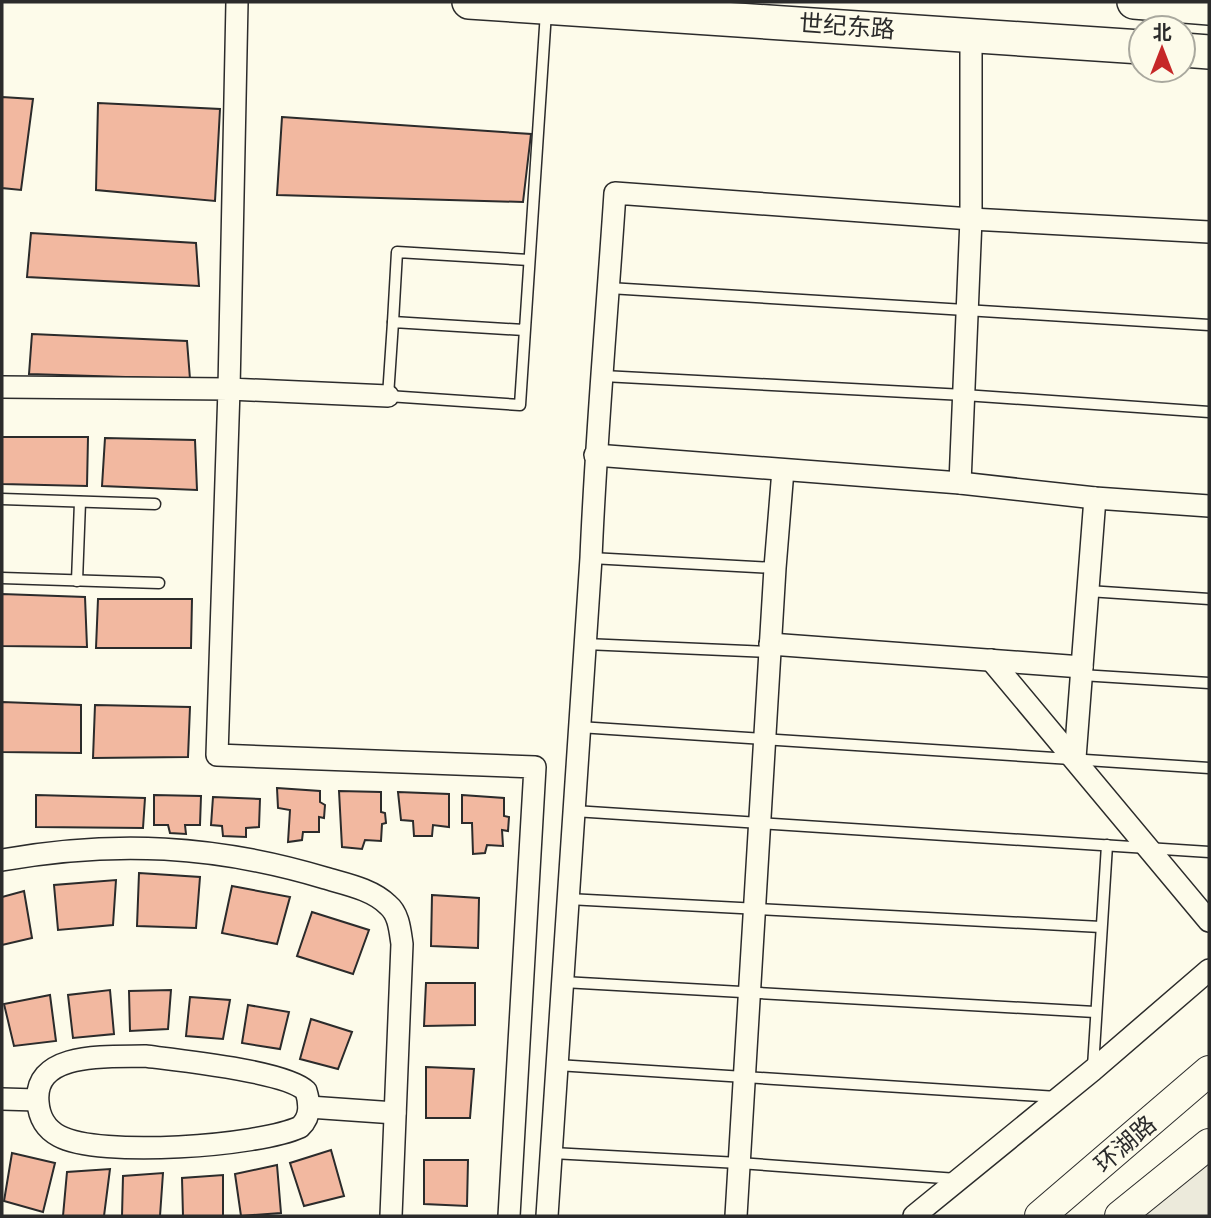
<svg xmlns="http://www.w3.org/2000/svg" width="1211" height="1218" viewBox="0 0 1211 1218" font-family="Figtree,'Noto Sans SC',sans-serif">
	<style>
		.parking { fill: #eceadb; stroke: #74746e; stroke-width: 2 }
		.building { fill: #f2b8a0; stroke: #2b2b2b; stroke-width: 2 }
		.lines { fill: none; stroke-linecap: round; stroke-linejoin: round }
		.lane-casing { stroke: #2b2b2b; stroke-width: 13 }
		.street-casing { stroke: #2b2b2b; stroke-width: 24 }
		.secondary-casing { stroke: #2b2b2b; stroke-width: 32 }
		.primary-casing { stroke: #2b2b2b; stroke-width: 36 }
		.lane { stroke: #fdfbea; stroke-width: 10 }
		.street { stroke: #fdfbea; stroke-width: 21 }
		.secondary { stroke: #fdfbea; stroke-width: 30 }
		.primary { stroke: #fdfbea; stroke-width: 33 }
		.labels { text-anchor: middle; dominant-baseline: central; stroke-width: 5; stroke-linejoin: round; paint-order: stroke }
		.street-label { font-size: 24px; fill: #2b2b2b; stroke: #fdfbea }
	</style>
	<rect width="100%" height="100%" fill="#fdfbea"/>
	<!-- parking -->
	<path class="parking" d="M1209 1148V1216H1120Z"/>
	<!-- building -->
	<g class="building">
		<path d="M2 97 33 99 21 190 2 188Z"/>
		<path d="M98 103 220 109 215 201 96 190Z"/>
		<path d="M282 117 531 134 523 202 277 195Z"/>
		<path d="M31 233 196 243 199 286 27 277Z"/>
		<path d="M32 334 187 341 190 379 29 374Z"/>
		<path d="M2 437H88L87 486 2 484Z"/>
		<path d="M105 438 195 440 197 490 102 486Z"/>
		<path d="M2 594 85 597 87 647 2 646Z"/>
		<path d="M98 599H192L191 648H96Z"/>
		<path d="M2 702 81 705V753L2 752Z"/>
		<path d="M95 705 190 707 188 757 93 758Z"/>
		<path d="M277 788 320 791V802L325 805 324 818 319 817V832H303L302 840 288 842 290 810 278 808Z"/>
		<path d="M339 791 381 792V812L385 813 386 823 382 824 381 841 365 840 362 849 342 847Z"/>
		<path d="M398 792 449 794V827L433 825 432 836H414L413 821 401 820Z"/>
		<path d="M36 795 145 798 143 828 36 827Z"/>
		<path d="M154 795 201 796 200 825H185L186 834 170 833 168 825H154Z"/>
		<path d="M462 795 504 798V816L509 817 508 831 502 830 503 846 487 845 485 853 473 854 472 823H462Z"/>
		<path d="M213 797 260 799 259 827 246 828V837L223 836 222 826 211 825Z"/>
		<path d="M139 873 200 877 196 928 137 926Z"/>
		<path d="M116 880 113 925 58 930 54 885Z"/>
		<path d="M232 886 290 897 277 944 222 933Z"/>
		<path d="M24 891 32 938 2 945V897Z"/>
		<path d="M432 895 479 898 478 948 431 946Z"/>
		<path d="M312 912 369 930 353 974 297 956Z"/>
		<path d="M426 983H475V1025L424 1026Z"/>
		<path d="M110 990 114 1034 73 1038 68 995Z"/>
		<path d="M171 990 168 1029 130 1031 129 991Z"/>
		<path d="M50 995 56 1041 14 1046 4 1004Z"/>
		<path d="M190 997 230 1000 223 1039 186 1036Z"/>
		<path d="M248 1005 289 1012 280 1049 242 1043Z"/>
		<path d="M311 1019 352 1032 338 1069 300 1059Z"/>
		<path d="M426 1067 474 1069 470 1118H426Z"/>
		<path d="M331 1150 344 1196 304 1206 290 1163Z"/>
		<path d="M12 1153 55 1163 43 1212 4 1201Z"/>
		<path d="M424 1160H468L467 1206 424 1204Z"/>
		<path d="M277 1165 281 1213 241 1216 235 1174Z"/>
		<path d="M110 1169 104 1216H63L67 1172Z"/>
		<path d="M163 1173 160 1216H122L123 1176Z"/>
		<path d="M223 1175V1216H183L182 1178Z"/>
	</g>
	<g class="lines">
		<!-- lane casing -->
		<g class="lane-casing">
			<g id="lane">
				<path d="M609 288 1209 325"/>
				<path d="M393 322 397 252 529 260"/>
				<path d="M524 330 393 322 388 396 520 405 546 12"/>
				<path d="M603 376 964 395 1209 412"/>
				<path d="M2 499 155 504"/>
				<path d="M591 558 775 568"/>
				<path d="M2 578 159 583"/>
				<path d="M77 581 80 502"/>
				<path d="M1088 591 1209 599"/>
				<path d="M585 644 770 652"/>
				<path d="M1081 675 1209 683"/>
				<path d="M579 727 1209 768"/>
				<path d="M574 811 1209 852"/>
				<path d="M568 899 1101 927"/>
				<path d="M563 982 1095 1012"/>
				<path d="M557 1065 1057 1097"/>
				<path d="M1093 1067 1107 845"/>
				<path d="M552 1153 739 1163 957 1179"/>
			</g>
		</g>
		<!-- street casing -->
		<g class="street-casing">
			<g id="street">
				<path d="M237 2 229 389 388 396"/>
				<path d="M2 387 229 389 217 755 535 767 509 1216"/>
				<path d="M595 455 960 483 1095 498 1209 506"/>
				<path d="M960 483 971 219V35"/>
				<path d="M770 644 1082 667"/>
				<path d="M991 660 1209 921"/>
				<path d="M1075 758 1095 498"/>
				<path d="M2 860C115 840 215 845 325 878 345 884 372 889 388 905 399 914 400 931 402 944L391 1216"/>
				<path d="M145 1056C176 1060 286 1071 306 1091 310 1104 311 1117 300 1127 259 1146 99 1158 59 1136 46 1129 39 1117 38 1102 33 1050 112 1057 145 1056Z"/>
				<path d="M2 1099 37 1100"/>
				<path d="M309 1107 395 1113"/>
				<path d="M547 1216 591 558C596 436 607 315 615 193L971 219 1209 232"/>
				<path d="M736 1216 775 568 783 470"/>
				<path d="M914 1216 1093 1070 1209 970"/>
			</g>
		</g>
		<!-- secondary casing -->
		<g class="secondary-casing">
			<g id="secondary">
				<path d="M1040 1216 1209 1071"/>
				<path d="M1120 1216 1209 1144"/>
			</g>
		</g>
		<!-- primary casing -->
		<g class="primary-casing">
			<g id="primary">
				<path d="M469 2 1141 47"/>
				<path d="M1134 2 1209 8"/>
				<path d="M1183 50 1209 52"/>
			</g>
		</g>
		<!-- lane -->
		<use href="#lane" class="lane"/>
		<!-- street -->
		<use href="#street" class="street"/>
		<!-- secondary -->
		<use href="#secondary" class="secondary"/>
		<!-- primary -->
		<use href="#primary" class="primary"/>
	</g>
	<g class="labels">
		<!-- street labels -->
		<g class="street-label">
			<text transform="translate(847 26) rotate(4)">世纪东路</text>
			<text transform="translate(1125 1144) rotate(-41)">环湖路</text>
		</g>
	</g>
	<!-- border -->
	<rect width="1211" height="1218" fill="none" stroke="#2b2b2b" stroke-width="7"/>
	<!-- north arrow -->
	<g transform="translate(1162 49)"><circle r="33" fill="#fdfbea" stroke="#a9a89e" stroke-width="2"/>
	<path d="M0-5L12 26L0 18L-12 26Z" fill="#c62828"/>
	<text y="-10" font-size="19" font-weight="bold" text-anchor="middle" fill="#2b2b2b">北</text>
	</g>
</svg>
